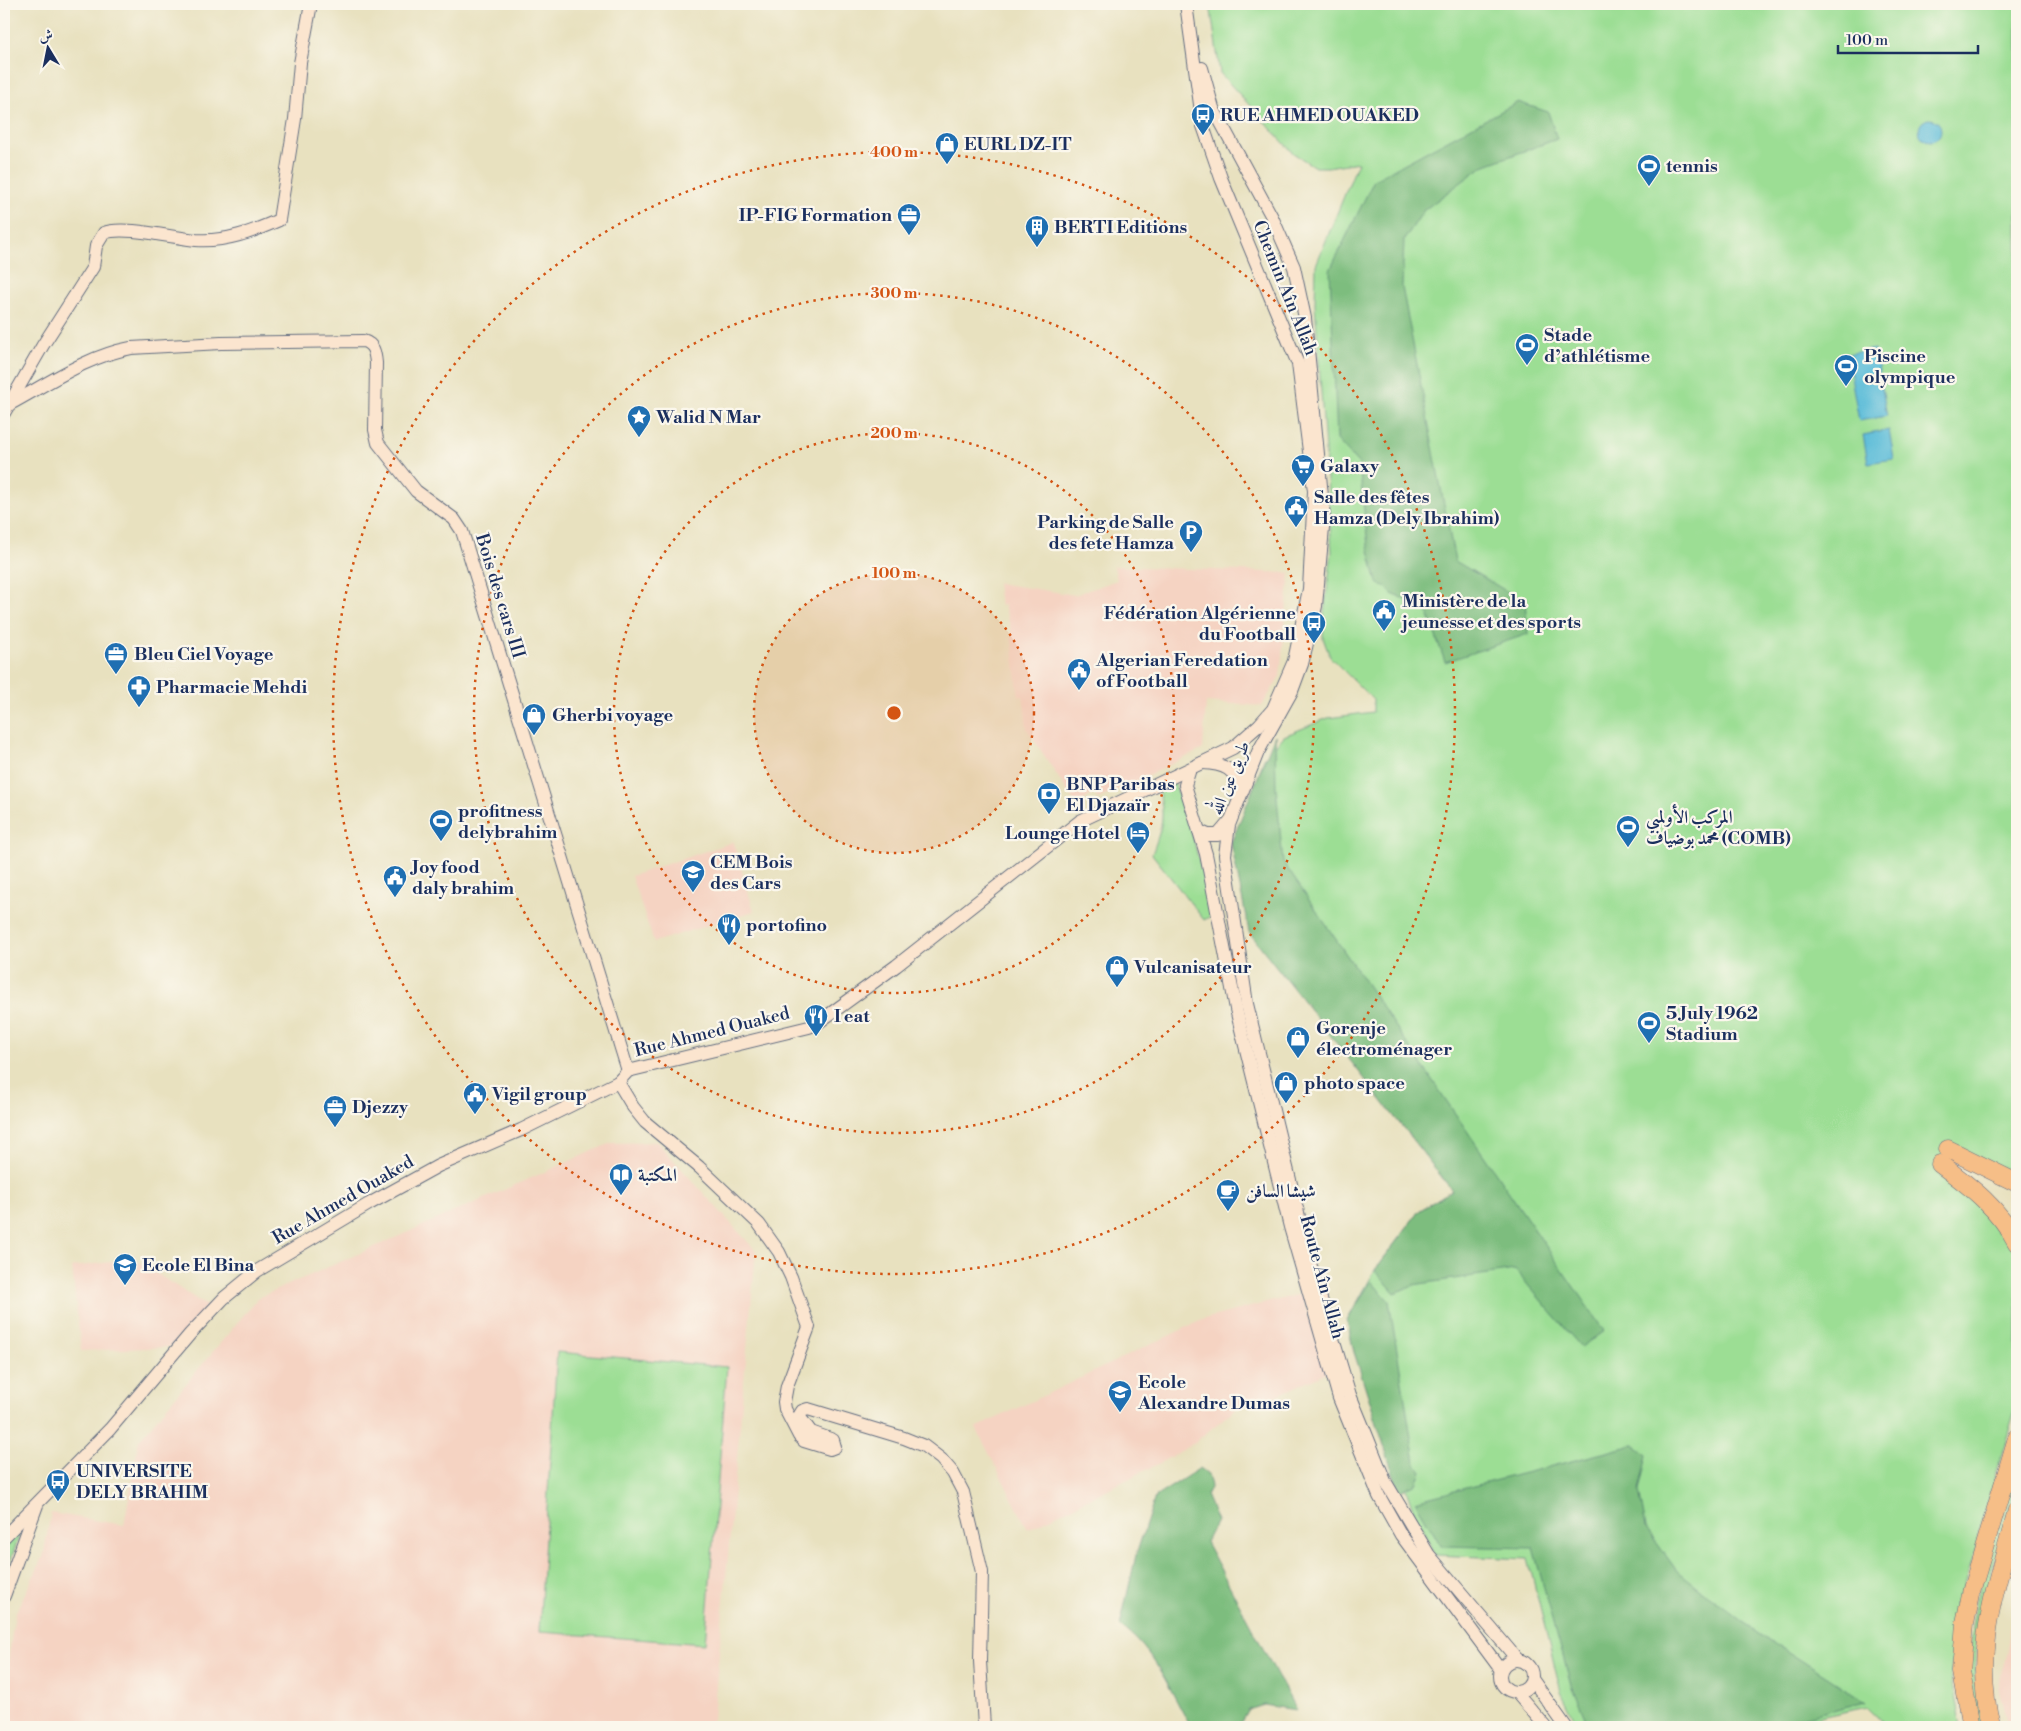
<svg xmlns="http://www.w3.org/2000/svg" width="2021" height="1731" viewBox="0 0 2021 1731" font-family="'Libre Bodoni',Amiri,serif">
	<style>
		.built { fill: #f5d3c2 }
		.green { fill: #9cde94; stroke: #5c8679 }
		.forest { fill: #7dbd7e; stroke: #4c766e }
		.water { fill: #59bbd8; stroke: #3a759b }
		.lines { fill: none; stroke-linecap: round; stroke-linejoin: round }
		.secondary-casing { stroke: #636d80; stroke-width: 14 }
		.highway-casing { stroke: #636d80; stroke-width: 19 }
		.secondary { stroke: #fbe5cf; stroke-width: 12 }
		.highway { stroke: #f6be87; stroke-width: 18 }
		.ring { fill: none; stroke: #d45514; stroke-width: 2.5; stroke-dasharray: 2.5 5 }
		.labels { text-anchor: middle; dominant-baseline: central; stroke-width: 4.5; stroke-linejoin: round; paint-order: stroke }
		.poi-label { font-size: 18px; font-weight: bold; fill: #1b2f5e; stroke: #fbf7ec; text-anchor: start }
		.street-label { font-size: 18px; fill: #1b2f5e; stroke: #fbf7ec }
		.centre { fill: #d45514; stroke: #fbf7ec; stroke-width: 2.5 }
		.ring-label { font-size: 15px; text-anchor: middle; font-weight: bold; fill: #d45514; stroke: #fbf7ec; stroke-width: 4.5; stroke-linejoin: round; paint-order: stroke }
	</style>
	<rect width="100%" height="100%" fill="#fbf7ec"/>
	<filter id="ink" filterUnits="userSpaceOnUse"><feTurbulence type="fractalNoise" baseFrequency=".02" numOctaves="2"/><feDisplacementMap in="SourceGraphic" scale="10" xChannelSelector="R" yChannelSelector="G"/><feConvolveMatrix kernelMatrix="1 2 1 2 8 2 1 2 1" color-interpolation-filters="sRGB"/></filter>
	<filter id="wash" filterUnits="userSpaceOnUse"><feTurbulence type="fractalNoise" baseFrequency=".0096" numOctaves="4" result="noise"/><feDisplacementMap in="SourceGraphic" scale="20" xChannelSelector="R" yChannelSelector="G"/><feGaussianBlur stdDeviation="1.12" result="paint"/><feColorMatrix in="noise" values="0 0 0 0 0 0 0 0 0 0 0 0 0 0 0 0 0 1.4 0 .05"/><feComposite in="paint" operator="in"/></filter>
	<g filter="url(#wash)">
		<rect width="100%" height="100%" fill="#e8e1bf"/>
		<!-- built -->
		<g class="built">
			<path d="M1114 566 1290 573 1280 676 1262 706 1206 702 1203 749 1098 799 1094 793 1083 801 1084 808 1077 806 1027 729 1023 696 1019 697 1010 626 1004 605H1000L997 583 1075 595 1117 580Z"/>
			<path d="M733 842 754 911 654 942 631 876Z"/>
			<path d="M657 1142 756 1251 713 1719 709 1727H4V1688L15 1614 43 1557 51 1513 124 1525 139 1440 258 1298 611 1143Z"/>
			<path d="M134 1259 207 1306 170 1347 81 1351 72 1267Z"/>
			<path d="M1301 1294 1327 1372 1274 1397 1253 1399 1239 1406 1194 1443 1160 1463 1028 1529 976 1428 1204 1319Z"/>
			<path d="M2017 1595V1727H2008L1999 1691Z"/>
		</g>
		<!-- green -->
		<g class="green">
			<path d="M1210 4H2017V1179L1958 1151 1945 1172 2001 1222 2017 1253V1403L1963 1588 1955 1626 1951 1673 1961 1727H1889L1868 1707 1796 1722 1781 1727H1578L1561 1692 1528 1559 1435 1555 1413 1509 1388 1436 1354 1352 1347 1321 1375 1270 1419 1211 1452 1190 1377 1094 1242 827 1264 758 1284 736 1328 718 1373 712V700L1330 657 1323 638 1324 613 1332 552 1315 304 1316 265 1358 162 1328 167H1315L1293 153 1220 73Z"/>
			<path d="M1174 782 1190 826 1213 915 1204 920 1152 854C1161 830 1167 812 1157 788Z"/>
			<path d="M557 1352 727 1367 705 1644 539 1632Z"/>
			<path d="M2017 1462C2017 1507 1996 1551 1985 1595 1971 1645 1974 1678 1984 1727H1979C1976 1714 1971 1700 1970 1686 1962 1618 1998 1528 2017 1462Z"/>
			<path d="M22 1527V1528L5 1576 4 1545Z"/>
		</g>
		<!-- forest -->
		<g class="forest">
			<path d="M1518 102 1548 112 1557 139 1483 166 1424 210 1404 240 1402 287 1455 561 1525 602 1528 634 1445 662 1426 608 1392 594 1386 587 1377 583 1368 546 1359 464 1337 440 1330 270 1374 180Z"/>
			<path d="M1275 735 1276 787 1283 862 1604 1331 1581 1347 1515 1270 1413 1285 1395 1293 1375 1270 1419 1211 1452 1190 1249 932 1231 843Z"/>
			<path d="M1371 1281 1389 1301 1415 1462 1421 1471 1416 1483 1399 1492 1354 1352 1347 1321Z"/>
			<path d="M1634 1445 1647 1455 1639 1491 1646 1528 1677 1571 1743 1623 1866 1702 1761 1727H1589L1571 1685 1533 1548 1441 1546 1415 1501Z"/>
			<path d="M1200 1468 1208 1474 1211 1486 1206 1495 1217 1521 1206 1542 1296 1710 1264 1705 1248 1710 1238 1727H1191C1171 1693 1154 1648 1120 1626L1136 1555 1155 1497Z"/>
		</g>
		<!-- water -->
		<g class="water">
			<circle cx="1930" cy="130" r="11"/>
			<path d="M1875 349 1887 416 1859 421 1847 354Z"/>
			<path d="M1889 430 1894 459 1868 463 1863 435Z"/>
		</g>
	</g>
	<g filter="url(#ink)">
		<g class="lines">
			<!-- secondary casing -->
			<g class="secondary-casing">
				<g id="secondary">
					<path d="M1202 68 1213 108 1272 217 1294 267 1305 318 1324 517 1316 606 1302 664 1292 691 1258 752 1229 825 1225 855 1247 1004 1311 1266 1350 1395 1364 1429 1385 1481 1429 1555 1517 1659"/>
					<path d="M10 404C49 383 87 356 131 348L221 343 363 341C374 344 375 353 376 363L375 430 378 443 416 491 454 519 462 531 628 1071"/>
					<path d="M4 413 43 345 93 267 96 246 104 233C122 225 174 238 196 240 226 242 252 232 279 220L295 119 300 63 311 4"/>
					<path d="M1202 763C1224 764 1236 768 1241 792"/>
					<path d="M1190 769 1185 785 1206 854 1236 1009 1290 1227 1339 1398 1379 1496 1401 1535 1501 1670"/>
					<path d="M1199 831 1208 835H1218L1230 821"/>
					<path d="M618 1082 633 1107 645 1122 699 1167 759 1224 779 1252 791 1277 809 1327 787 1386 784 1402 785 1409 799 1436 804 1441 830 1449 835 1447 833 1440 811 1432 799 1416 802 1411 808 1409 904 1438 924 1446 941 1459 953 1473 963 1492 982 1572 980 1661 984 1727"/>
					<path d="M4 1537 110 1429 190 1334 224 1298 257 1271 369 1204 438 1166 521 1130 618 1082 628 1071 809 1027 819 1022 896 966 1080 821 1233 748 1259 725 1273 709 1294 661 1309 589 1314 491 1298 364 1221 178 1203 126 1186 4"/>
					<path d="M4 1596 37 1505"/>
					<circle cx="1516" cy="1676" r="16"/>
					<path d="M1532 1679 1566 1727"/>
					<path d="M1516 1692 1546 1727"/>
				</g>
			</g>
			<!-- highway casing -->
			<g class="highway-casing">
				<g id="highway">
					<path d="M1948 1149 2017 1183"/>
					<path d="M1940 1164C1970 1186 2000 1209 2017 1243"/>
					<path d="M1971 1727 1961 1672 1965 1623 1972 1589 2017 1438"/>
					<path d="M1992 1727C1970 1653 1998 1582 2017 1510"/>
				</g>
			</g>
			<!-- secondary -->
			<use href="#secondary" class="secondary"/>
			<!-- highway -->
			<use href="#highway" class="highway"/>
		</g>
	</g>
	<!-- distance rings -->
	<circle cx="894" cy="713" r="140" fill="#d45514" fill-opacity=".12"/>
	<g class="ring">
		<circle cx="894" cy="713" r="140"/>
		<circle cx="894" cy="713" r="280"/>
		<circle cx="894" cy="713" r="420"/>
		<circle cx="894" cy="713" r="561"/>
	</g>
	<!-- icons -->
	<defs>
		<g id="bus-pin" transform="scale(1.25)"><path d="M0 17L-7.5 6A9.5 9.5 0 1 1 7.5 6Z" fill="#1f6fb2" stroke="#fbf7ec"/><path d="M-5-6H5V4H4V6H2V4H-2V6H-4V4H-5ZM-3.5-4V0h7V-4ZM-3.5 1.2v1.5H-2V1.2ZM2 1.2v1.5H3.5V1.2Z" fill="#fff"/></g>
		<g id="shop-pin" transform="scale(1.25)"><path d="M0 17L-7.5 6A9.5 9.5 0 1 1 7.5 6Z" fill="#1f6fb2" stroke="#fbf7ec"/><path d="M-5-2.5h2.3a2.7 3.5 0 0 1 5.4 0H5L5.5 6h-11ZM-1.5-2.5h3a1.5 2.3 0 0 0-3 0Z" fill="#fff"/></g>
		<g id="stadium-pin" transform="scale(1.25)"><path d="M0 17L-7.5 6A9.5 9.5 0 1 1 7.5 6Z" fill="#1f6fb2" stroke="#fbf7ec"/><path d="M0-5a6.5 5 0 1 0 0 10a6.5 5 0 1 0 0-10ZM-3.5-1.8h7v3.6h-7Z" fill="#fff"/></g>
		<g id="office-pin" transform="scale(1.25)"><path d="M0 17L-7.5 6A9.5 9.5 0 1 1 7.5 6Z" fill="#1f6fb2" stroke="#fbf7ec"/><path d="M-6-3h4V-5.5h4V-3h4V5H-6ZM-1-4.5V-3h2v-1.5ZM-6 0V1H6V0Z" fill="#fff"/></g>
		<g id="building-pin" transform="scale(1.25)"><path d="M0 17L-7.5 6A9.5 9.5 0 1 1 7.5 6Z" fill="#1f6fb2" stroke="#fbf7ec"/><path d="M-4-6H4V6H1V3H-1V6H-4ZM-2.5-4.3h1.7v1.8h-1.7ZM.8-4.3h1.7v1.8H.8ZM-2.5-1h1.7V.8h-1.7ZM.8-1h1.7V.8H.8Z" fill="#fff"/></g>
		<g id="sight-pin" transform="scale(1.25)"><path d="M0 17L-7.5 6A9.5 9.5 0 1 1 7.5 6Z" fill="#1f6fb2" stroke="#fbf7ec"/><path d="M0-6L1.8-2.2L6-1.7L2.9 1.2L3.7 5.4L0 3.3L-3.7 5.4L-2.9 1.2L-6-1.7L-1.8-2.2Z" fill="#fff"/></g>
		<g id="supermarket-pin" transform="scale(1.25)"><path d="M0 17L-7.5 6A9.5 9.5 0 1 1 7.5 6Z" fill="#1f6fb2" stroke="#fbf7ec"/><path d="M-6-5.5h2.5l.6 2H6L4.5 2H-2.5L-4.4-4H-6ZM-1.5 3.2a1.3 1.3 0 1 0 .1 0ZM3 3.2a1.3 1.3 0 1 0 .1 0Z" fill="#fff"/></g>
		<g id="civic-pin" transform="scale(1.25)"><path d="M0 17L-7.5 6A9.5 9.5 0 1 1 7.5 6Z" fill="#1f6fb2" stroke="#fbf7ec"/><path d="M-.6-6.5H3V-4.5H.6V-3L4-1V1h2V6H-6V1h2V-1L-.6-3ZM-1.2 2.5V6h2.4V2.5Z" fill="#fff"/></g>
		<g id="parking-pin" transform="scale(1.25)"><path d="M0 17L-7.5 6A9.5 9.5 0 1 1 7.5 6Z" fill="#1f6fb2" stroke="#fbf7ec"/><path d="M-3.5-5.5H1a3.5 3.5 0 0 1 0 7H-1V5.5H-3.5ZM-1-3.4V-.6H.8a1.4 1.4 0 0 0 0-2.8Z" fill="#fff"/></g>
		<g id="pharmacy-pin" transform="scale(1.25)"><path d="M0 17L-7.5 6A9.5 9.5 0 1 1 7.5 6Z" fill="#1f6fb2" stroke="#fbf7ec"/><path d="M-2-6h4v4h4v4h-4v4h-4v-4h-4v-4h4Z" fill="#fff"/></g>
		<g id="bank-pin" transform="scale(1.25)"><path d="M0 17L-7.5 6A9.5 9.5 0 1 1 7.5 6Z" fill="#1f6fb2" stroke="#fbf7ec"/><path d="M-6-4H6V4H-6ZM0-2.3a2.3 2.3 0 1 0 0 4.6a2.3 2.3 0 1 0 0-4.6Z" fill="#fff"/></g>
		<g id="hotel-pin" transform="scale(1.25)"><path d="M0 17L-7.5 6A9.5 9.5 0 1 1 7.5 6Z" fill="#1f6fb2" stroke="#fbf7ec"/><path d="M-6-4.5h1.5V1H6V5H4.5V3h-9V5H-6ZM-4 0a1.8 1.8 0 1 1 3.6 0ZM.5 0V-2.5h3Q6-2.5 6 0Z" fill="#fff"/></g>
		<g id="school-pin" transform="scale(1.25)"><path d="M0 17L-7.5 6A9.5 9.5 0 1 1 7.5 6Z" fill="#1f6fb2" stroke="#fbf7ec"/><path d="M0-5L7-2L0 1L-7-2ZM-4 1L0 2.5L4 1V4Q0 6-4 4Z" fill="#fff"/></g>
		<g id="restaurant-pin" transform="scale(1.25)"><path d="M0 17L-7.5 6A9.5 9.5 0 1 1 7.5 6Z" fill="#1f6fb2" stroke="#fbf7ec"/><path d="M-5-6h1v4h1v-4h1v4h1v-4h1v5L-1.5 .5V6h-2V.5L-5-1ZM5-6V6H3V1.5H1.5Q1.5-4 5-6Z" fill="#fff"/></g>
		<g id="library-pin" transform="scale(1.25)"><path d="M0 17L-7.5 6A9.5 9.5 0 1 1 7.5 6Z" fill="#1f6fb2" stroke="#fbf7ec"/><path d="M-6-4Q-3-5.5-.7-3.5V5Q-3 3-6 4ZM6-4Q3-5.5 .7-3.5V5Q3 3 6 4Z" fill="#fff"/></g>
		<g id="cafe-pin" transform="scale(1.25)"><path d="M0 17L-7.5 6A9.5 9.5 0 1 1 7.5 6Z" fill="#1f6fb2" stroke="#fbf7ec"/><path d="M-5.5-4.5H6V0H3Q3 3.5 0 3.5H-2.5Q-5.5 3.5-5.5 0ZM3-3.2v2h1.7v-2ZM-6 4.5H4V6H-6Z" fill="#fff"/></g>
	</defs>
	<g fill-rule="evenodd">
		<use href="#bus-pin" x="1203" y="115"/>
		<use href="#shop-pin" x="947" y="144"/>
		<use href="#stadium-pin" x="1649" y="166"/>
		<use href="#office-pin" x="909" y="215"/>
		<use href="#building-pin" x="1037" y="227"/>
		<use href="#stadium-pin" x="1527" y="345"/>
		<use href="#stadium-pin" x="1846" y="366"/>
		<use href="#sight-pin" x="639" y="417"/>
		<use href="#supermarket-pin" x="1303" y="466"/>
		<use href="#civic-pin" x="1296" y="507"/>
		<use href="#parking-pin" x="1191" y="532"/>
		<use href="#civic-pin" x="1384" y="611"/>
		<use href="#bus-pin" x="1314" y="623"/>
		<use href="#office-pin" x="116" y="654"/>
		<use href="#civic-pin" x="1079" y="670"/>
		<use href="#pharmacy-pin" x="139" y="687"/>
		<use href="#shop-pin" x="534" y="715"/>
		<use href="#bank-pin" x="1049" y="794"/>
		<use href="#stadium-pin" x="441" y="821"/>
		<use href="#stadium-pin" x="1628" y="827"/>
		<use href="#hotel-pin" x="1138" y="833"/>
		<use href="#school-pin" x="693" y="872"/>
		<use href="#civic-pin" x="395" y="877"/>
		<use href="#restaurant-pin" x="729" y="925"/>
		<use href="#shop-pin" x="1117" y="967"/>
		<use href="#restaurant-pin" x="816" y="1016"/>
		<use href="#stadium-pin" x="1649" y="1023"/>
		<use href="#shop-pin" x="1298" y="1038"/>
		<use href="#shop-pin" x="1286" y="1083"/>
		<use href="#civic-pin" x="475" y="1094"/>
		<use href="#office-pin" x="335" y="1107"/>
		<use href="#library-pin" x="621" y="1175"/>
		<use href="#cafe-pin" x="1228" y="1191"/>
		<use href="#school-pin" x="125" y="1265"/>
		<use href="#school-pin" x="1120" y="1392"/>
		<use href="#bus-pin" x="58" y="1481"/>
	</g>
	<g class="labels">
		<!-- poi labels -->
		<g class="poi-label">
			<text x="1220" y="115">RUE AHMED OUAKED</text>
			<text x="964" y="144">EURL DZ-IT</text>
			<text x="1666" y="166">tennis</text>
			<text x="892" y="215" text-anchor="end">IP-FIG Formation</text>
			<text x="1054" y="227">BERTI Editions</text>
			<text x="1544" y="335">Stade<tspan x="1544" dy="21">d’athlétisme</tspan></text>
			<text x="1864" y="356">Piscine<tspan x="1864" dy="21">olympique</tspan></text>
			<text x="656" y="417">Walid N Mar</text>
			<text x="1320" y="466">Galaxy</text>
			<text x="1314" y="497">Salle des fêtes<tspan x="1314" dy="21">Hamza (Dely Ibrahim)</tspan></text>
			<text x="1174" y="522" text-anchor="end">Parking de Salle<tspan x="1174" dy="21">des fete Hamza</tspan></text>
			<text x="1402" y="601">Ministère de la<tspan x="1402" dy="21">jeunesse et des sports</tspan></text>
			<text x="1296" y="613" text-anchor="end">Fédération Algérienne<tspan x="1296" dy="21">du Football</tspan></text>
			<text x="134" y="654">Bleu Ciel Voyage</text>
			<text x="1096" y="660">Algerian Feredation<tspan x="1096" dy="21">of Football</tspan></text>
			<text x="156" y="687">Pharmacie Mehdi</text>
			<text x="552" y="715">Gherbi voyage</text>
			<text x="1066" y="784">BNP Paribas<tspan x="1066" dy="21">El Djazaïr</tspan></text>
			<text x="458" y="811">profitness<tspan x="458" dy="21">delybrahim</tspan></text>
			<text x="1646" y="817">المركب الأولمبي<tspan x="1646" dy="21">محمد بوضياف (COMB)</tspan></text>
			<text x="1120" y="833" text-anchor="end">Lounge Hotel</text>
			<text x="710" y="862">CEM Bois<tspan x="710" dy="21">des Cars</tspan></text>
			<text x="412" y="867">Joy food<tspan x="412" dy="21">daly brahim</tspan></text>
			<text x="746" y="925">portofino</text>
			<text x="1134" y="967">Vulcanisateur</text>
			<text x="1666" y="1013">5 July 1962<tspan x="1666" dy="21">Stadium</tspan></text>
			<text x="834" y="1016">I eat</text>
			<text x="1316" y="1028">Gorenje<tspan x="1316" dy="21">électroménager</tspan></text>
			<text x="1304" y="1083">photo space</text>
			<text x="492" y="1094">Vigil group</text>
			<text x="352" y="1107">Djezzy</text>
			<text x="638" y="1175">المكتبة</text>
			<text x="1246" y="1191">شيشا السافن</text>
			<text x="142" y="1265">Ecole El Bina</text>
			<text x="1138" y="1382">Ecole<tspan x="1138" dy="21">Alexandre Dumas</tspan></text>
			<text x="76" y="1471">UNIVERSITE<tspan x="76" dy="21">DELY BRAHIM</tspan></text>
		</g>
		<!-- street labels -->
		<g class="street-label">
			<text transform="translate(1285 288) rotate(68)">Chemin Aîn Allah</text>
			<text transform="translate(500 596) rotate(73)">Bois des cars III</text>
			<text transform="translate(1230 778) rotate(-68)">طريق عين الله</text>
			<text transform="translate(712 1032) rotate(-14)">Rue Ahmed Ouaked</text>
			<text transform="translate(343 1200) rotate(-30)">Rue Ahmed Ouaked</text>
			<text transform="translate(1322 1277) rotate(75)">Route Aîn Allah</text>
		</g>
	</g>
	<circle cx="894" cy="713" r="8" class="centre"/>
	<g class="ring-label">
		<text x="894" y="157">400 m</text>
		<text x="894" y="298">300 m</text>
		<text x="894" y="438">200 m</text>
		<text x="894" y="578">100 m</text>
	</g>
	<!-- margin -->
	<rect width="2021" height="1731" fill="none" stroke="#fbf7ec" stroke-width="20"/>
	<!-- north arrow -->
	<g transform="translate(48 48) rotate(350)" stroke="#fbf7ec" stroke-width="4" paint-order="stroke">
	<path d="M0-4L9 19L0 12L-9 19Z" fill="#1b2f5e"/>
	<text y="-8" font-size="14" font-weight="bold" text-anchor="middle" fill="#1b2f5e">ش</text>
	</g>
	<!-- scale -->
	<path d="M1838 45v8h140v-8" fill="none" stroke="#1b2f5e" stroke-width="2.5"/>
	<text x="1846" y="45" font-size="15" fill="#1b2f5e" stroke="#fbf7ec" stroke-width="4" paint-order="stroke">100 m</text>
</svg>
